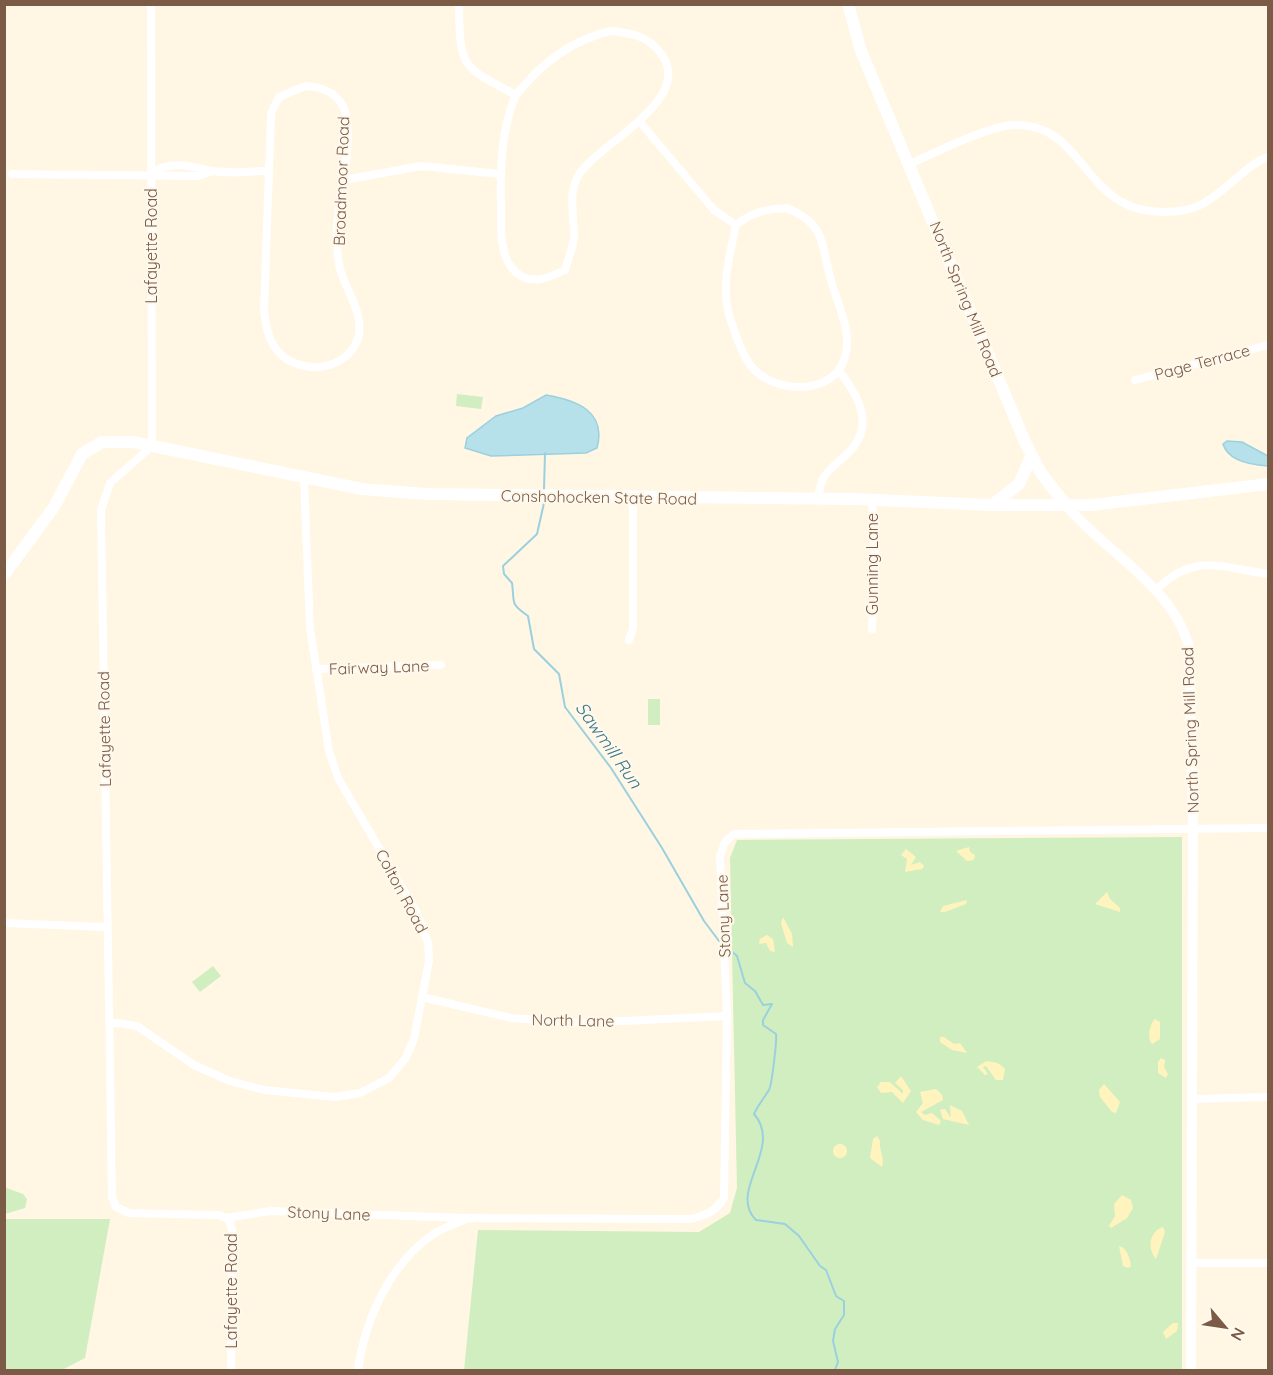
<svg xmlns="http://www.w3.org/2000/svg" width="1273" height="1375" viewBox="0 0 1273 1375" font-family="Quicksand,sans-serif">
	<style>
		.green { fill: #d1eec1 }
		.sand { fill: #fff4be }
		.water { fill: #b6e1eb; stroke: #9bd0de; stroke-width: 1.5 }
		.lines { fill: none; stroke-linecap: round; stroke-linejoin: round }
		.stream { stroke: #9bd0de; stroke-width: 2 }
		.minor { stroke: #fff; stroke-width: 8 }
		.tertiary { stroke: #fff; stroke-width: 10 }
		.secondary { stroke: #fff; stroke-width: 12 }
		.labels { text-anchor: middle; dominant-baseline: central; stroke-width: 4.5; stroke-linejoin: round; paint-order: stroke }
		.street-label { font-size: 16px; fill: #7b5b46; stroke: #fff9ed }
		.water-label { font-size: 18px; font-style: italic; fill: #3b7889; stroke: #fff9ed }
	</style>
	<rect width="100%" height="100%" fill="#fff6e4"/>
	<!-- green -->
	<g class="green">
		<path d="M457 394 483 397 481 409 456 406Z"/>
		<rect x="648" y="699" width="12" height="26"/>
		<path d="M1182 837V1370H464L478 1230 699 1232 730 1213 737 1188 730 858 737 840Z"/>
		<path d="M213 966 221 976 200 992 192 982Z"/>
		<path d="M4 1187 23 1194 27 1199 25 1208 5 1214Z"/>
		<path d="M5 1219H110L85 1358 62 1370H5Z"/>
	</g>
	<!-- sand -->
	<g class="sand">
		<path d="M969 847 970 852 975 855 974 860 967 861 956 851Z"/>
		<path d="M906 849 916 857 911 865 920 862 924 866 922 869 905 872 907 859 901 855Z"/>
		<path d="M1107 892 1110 899 1120 908V912L1095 904Z"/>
		<path d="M967 900 966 904 945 912H940L943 906Z"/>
		<path d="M783 917 792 934 793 947 787 943 781 923Z"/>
		<path d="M767 935 773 939 775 952 770 951 766 943 759 944 760 939Z"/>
		<path d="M1155 1019 1160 1022V1039L1152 1044C1147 1038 1149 1025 1155 1019Z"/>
		<path d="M940 1037H944L954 1044 960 1043 967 1053 952 1050 940 1042Z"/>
		<path d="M1161 1058 1165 1060 1164 1067 1168 1074 1166 1078 1158 1073V1062Z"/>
		<path d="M986 1061C995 1063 998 1061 1005 1069L1003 1080H996L986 1066 983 1067 988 1074 985 1075 977 1067Z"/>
		<path d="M901 1076 911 1091 903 1103 892 1092 881 1093 877 1087 881 1082H890L903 1094V1090L895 1083Z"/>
		<path d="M1104 1084 1120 1102 1116 1113 1112 1112 1100 1097 1099 1090Z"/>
		<path d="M936 1089 942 1095 943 1100 921 1112 925 1115 932 1113 941 1121 939 1125 923 1120 916 1112 923 1103 920 1092Z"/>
		<path d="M950 1105 962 1111 969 1125 943 1119 940 1110 945 1109 951 1118Z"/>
		<path d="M877 1136 880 1141C879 1151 885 1158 882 1167L870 1158 873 1139Z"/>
		<circle cx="840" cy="1151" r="7"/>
		<path d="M1122 1195 1131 1200 1133 1208 1127 1218 1111 1228 1109 1226 1115 1216 1114 1204Z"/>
		<path d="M1163 1227 1165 1232 1156 1259C1147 1248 1149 1232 1163 1227Z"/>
		<path d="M1119 1246C1127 1248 1130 1258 1131 1266L1128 1268 1123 1266Z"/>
		<path d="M1173 1323H1178L1177 1331 1166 1339 1163 1332Z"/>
	</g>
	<!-- water -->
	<g class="water">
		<path d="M546 395C576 400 607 411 597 448L586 453 491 456 465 448 467 438 496 416 523 408Z"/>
		<path d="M1227 441 1242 442 1268 456V466C1253 465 1228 461 1223 444Z"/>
	</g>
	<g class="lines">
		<!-- stream -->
		<g class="stream">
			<path d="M544 489 545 453"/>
			<path d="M544 503 537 534 503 566 504 574 512 583C515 603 509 603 528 616L534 649 559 674 565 707 611 768 662 848 704 921 719 941"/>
			<path d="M731 951 737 956 745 983 755 991 763 1005 772 1004 763 1020V1025L776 1034C777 1040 772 1084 769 1090 764 1098 758 1105 754 1114 784 1148 727 1191 756 1220L785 1224 799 1236 820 1266 826 1270 836 1296 844 1301V1315L835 1329 833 1341 838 1362 835 1370"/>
		</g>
		<!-- minor -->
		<g class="minor">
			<path d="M151 4 152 446 110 483 101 510 112 1197 116 1207 129 1213 219 1215 229 1220 232 1230 231 1370"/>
			<path d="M459 4C460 67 460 66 516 95"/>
			<path d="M610 31C632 33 649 36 662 55 694 101 597 144 578 176 568 193 574 217 574 235 574 246 568 259 565 270 547 279 527 287 512 268 499 252 501 224 501 205 500 170 501 131 515 97 518 91 525 85 529 80 552 55 578 39 610 31Z"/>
			<path d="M305 86C325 87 341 94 346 115 354 155 334 206 337 246 338 254 338 262 340 269 346 291 365 315 358 338 347 373 296 376 276 349 267 337 266 324 264 310L271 113 279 97Z"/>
			<path d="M639 121 714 210 736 225"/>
			<path d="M910 164C937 152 986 127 1013 125 1092 121 1080 228 1185 210 1218 204 1238 169 1268 157"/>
			<path d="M12 174 198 176 213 171"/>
			<path d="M150 174C170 160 190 166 212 171 230 174 251 171 268 171"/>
			<path d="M344 180 421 166 500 174"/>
			<path d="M787 208C825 224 821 242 830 277 836 301 853 332 845 357 834 397 773 394 751 366 741 353 734 331 729 315 721 285 730 254 736 225 752 212 767 209 787 208Z"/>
			<path d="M1135 380 1268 345"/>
			<path d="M818 499C821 472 829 471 847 454 876 427 859 396 839 371"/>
			<path d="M872 500 875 549 872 629"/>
			<path d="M1155 591C1194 552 1219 567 1268 574"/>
			<path d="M629 640 633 628V497"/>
			<path d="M316 669 441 665"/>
			<path d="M4 923 107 927"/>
			<path d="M422 997 511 1018 581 1023 727 1016"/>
			<path d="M109 1022 137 1026 194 1065 230 1081 264 1090 335 1097 360 1093 389 1078 405 1059 414 1039 429 961 428 943 417 913 338 778 329 751 310 628 304 478"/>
			<path d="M1192 1099 1268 1097"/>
			<path d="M226 1218 270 1211 465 1218"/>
			<path d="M1192 1263H1268"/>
			<path d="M358 1370C365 1319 390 1263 435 1233 445 1227 458 1223 468 1218L691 1219C706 1215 715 1212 724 1198L727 1016 720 856 725 842 734 834 1268 828"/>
		</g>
		<!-- tertiary -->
		<path class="tertiary" d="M1066 505C1104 551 1175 588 1189 648L1193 830 1191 1370"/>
		<!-- secondary -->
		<g class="secondary">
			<path d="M848 4 861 51 1025 442 1041 473 1066 505"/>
			<path d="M992 505 1019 484 1031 457"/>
			<path d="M4 575 54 507 82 454 102 442H133L362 489 426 494 854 499 991 505H1092L1268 484"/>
		</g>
	</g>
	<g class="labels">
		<!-- street labels -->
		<g class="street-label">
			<text transform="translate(341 181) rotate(-88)">Broadmoor Road</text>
			<text transform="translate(151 246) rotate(-90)">Lafayette Road</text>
			<text transform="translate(966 299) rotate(68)">North Spring Mill Road</text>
			<text transform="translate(1202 362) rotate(-15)">Page Terrace</text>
			<text transform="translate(599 497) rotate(1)">Conshohocken State Road</text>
			<text transform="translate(872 564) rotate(-90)">Gunning Lane</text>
			<text transform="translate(379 667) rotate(-2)">Fairway Lane</text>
			<text transform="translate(104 729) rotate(-91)">Lafayette Road</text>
			<text transform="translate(1190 730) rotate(-92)">North Spring Mill Road</text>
			<text transform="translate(402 891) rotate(62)">Colton Road</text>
			<text transform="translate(723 916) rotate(-92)">Stony Lane</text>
			<text transform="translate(573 1020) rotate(1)">North Lane</text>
			<text transform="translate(329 1213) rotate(2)">Stony Lane</text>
			<text transform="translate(231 1291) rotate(-90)">Lafayette Road</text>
		</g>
		<!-- water labels -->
		<g class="water-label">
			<text transform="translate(609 745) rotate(55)">Sawmill Run</text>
		</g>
	</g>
	<!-- border -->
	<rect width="1273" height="1375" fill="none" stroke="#7b5b46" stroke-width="12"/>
	<!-- north arrow -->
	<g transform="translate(1225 1327) rotate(119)" stroke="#fff9ed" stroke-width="4.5" paint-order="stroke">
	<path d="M0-4.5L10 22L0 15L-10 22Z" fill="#7b5b46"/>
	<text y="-9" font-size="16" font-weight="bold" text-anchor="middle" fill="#7b5b46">N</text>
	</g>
</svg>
